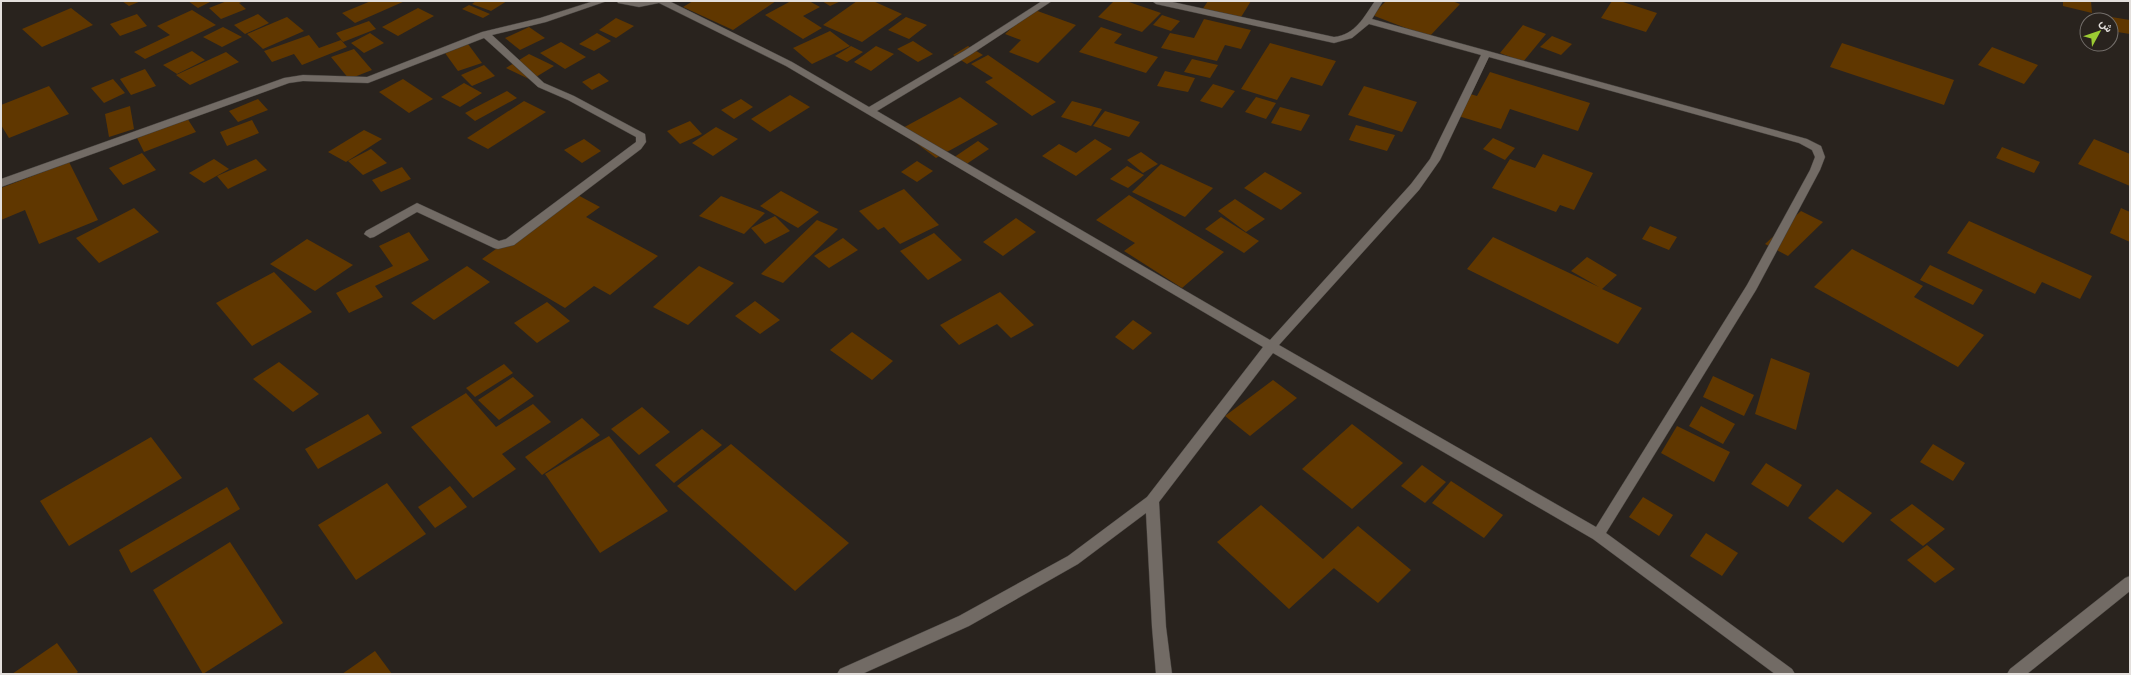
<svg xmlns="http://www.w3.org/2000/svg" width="2131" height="675" viewBox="0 0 2131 675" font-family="Poppins,Vazirmatn,sans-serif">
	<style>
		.building { fill: #603700 }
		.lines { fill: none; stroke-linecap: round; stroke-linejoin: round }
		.street-casing { stroke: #433f3b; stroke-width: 1 }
		.street { fill: #726b65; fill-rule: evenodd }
	</style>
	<rect width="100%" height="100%" fill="#29231e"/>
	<!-- building -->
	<g class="building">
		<path d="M122 1H141L129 6Z"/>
		<path d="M188 1H212L198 8Z"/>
		<path d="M227 1H244L239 3 246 9 221 19 209 8Z"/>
		<path d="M371 1H405L355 23 342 13Z"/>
		<path d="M476 1H507L491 11 472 4Z"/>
		<path d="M693 1H776L733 30 683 7Z"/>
		<path d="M791 1H809L820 7 803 16 822 28 803 39 765 15Z"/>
		<path d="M822 1H841L830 6Z"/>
		<path d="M857 1H873L902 14 862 42 823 25Z"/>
		<path d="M1114 1H1126L1161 13 1142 32 1098 17Z"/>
		<path d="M1208 1H1251L1238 22 1200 13Z"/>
		<path d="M1386 1H1452L1460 4 1429 37 1372 15Z"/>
		<path d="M1612 1H1620L1657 13 1646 32 1601 18Z"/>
		<path d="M2063 1H2091L2092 13 2063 6Z"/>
		<path d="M469 5 490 14 483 18 462 9Z"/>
		<path d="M71 8 93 25 42 47 22 29Z"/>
		<path d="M418 8 434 16 398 36 382 27Z"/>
		<path d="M1032 9 1076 25 1038 63 1009 52 1021 40 1005 34Z"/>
		<path d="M192 10 216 25 145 59 134 52 170 35 157 26Z"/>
		<path d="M137 14 147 26 120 36 110 24Z"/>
		<path d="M258 14 269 23 245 34 234 25Z"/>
		<path d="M1162 15 1180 21 1171 31 1153 25Z"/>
		<path d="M2099 15 2130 20V34L2111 31V20H2101Z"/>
		<path d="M287 17 304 31 263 49 247 34Z"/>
		<path d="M906 17 927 25 909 39 888 30Z"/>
		<path d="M616 18 634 26 616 38 599 30Z"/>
		<path d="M1204 19 1251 30 1241 49 1225 45 1217 61 1161 48 1170 33 1194 38Z"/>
		<path d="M369 21 376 29 343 42 336 33Z"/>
		<path d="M1523 25 1546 34 1523 62 1500 53Z"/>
		<path d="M223 27 242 37 222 47 203 37Z"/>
		<path d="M529 27 545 38 520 50 505 38Z"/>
		<path d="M1101 27 1122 34 1114 43 1158 57 1146 73 1079 52Z"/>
		<path d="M830 31 850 46 812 64 793 48Z"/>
		<path d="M370 33 384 43 364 53 351 43Z"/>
		<path d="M597 33 611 41 594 51 579 44Z"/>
		<path d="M309 35 319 48 341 40 347 47 302 65 294 54 272 62 264 51Z"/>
		<path d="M1552 36 1572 44 1561 55 1540 47Z"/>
		<path d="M913 41 933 54 918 62 897 49Z"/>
		<path d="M561 42 586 57 565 69 540 53Z"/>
		<path d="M1270 43 1336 61 1322 86 1291 77 1277 100 1241 89Z"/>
		<path d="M1842 43 1954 80 1944 105 1830 67Z"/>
		<path d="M468 44 482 63 458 71 445 53Z"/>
		<path d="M851 46 863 52 847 62 835 56Z"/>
		<path d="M876 46 894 54 871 71 854 62Z"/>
		<path d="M968 46 983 55 967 64 953 55Z"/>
		<path d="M1992 47 2038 65 2024 84 1978 65Z"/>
		<path d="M354 49 372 70 349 79 331 57Z"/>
		<path d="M192 51 205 60 177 74 163 65Z"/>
		<path d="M226 52 239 62 190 85 176 75Z"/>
		<path d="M529 54 554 66 531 80 506 68Z"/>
		<path d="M988 55 1056 102 1032 116 985 82 993 78 971 64Z"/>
		<path d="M1192 59 1218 65 1210 78 1184 72Z"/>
		<path d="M484 65 495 76 472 86 461 75Z"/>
		<path d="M145 69 156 86 131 95 120 79Z"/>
		<path d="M1165 71 1195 78 1188 92 1157 86Z"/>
		<path d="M1490 72 1590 103 1578 131 1510 109 1501 129 1455 115 1467 93 1477 96Z"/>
		<path d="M599 73 609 81 592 90 582 82Z"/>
		<path d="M113 79 125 93 104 103 91 88Z"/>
		<path d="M403 79 433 99 409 113 379 92Z"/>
		<path d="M464 83 482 93 460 107 441 97Z"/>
		<path d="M1213 84 1235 91 1222 108 1200 101Z"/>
		<path d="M49 86 69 114 9 138 1 125V105Z"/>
		<path d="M1364 86 1417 102 1402 132 1348 115Z"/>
		<path d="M507 91 517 98 475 121 465 113Z"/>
		<path d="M790 95 810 107 770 132 751 119Z"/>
		<path d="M960 97 998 124 936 158 899 130Z"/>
		<path d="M1256 97 1276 103 1266 119 1245 112Z"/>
		<path d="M258 99 268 110 238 122 229 111Z"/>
		<path d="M741 99 753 107 734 119 721 110Z"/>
		<path d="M524 101 546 112 488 149 467 138Z"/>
		<path d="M1072 101 1102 109 1091 126 1061 117Z"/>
		<path d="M130 106 134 129 109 137 105 114Z"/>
		<path d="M1280 107 1310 115 1301 131 1271 123Z"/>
		<path d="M1105 111 1140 122 1129 137 1093 126Z"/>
		<path d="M187 118 196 132 144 152 137 138Z"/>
		<path d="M252 120 259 133 227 146 220 132Z"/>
		<path d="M690 121 702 134 680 144 667 131Z"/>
		<path d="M1356 125 1395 135 1387 151 1349 140Z"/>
		<path d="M716 127 738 139 713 156 692 143Z"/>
		<path d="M364 130 382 139 346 162 328 152Z"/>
		<path d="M1493 138 1515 148 1505 160 1483 149Z"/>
		<path d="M584 139 601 151 582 163 564 150Z"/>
		<path d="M1095 139 1112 149 1076 176 1042 156 1059 144 1076 153Z"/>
		<path d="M2094 139 2130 154V186L2078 164Z"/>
		<path d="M978 141 989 149 962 167 950 160Z"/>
		<path d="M2002 147 2040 162 2034 173 1996 158Z"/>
		<path d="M371 149 387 163 363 175 348 161Z"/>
		<path d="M1141 152 1158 164 1143 173 1127 160Z"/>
		<path d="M142 153 156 170 123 185 109 168Z"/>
		<path d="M1543 154 1593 173 1574 210 1560 205 1556 212 1492 188 1510 159 1535 168Z"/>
		<path d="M214 159 229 169 204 183 189 173Z"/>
		<path d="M256 159 267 170 228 189 217 176Z"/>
		<path d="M917 161 933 171 917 182 901 172Z"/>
		<path d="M69 162 98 220 39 244 25 210 1 220V188Z"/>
		<path d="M1161 164 1213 188 1185 217 1132 192Z"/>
		<path d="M1127 166 1144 175 1128 188 1110 179Z"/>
		<path d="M402 167 411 179 381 192 372 180Z"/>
		<path d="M1265 172 1302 193 1281 210 1244 188Z"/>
		<path d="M904 189 939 225 900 244 884 227 878 230 859 211Z"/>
		<path d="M781 191 819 212 798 228 760 206Z"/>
		<path d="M574 193 600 207 586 217 658 256 610 295 594 286 565 308 482 259Z"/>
		<path d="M1129 195 1224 252 1182 288 1124 251 1135 243 1096 220Z"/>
		<path d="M721 196 765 213 744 234 699 216Z"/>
		<path d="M1235 199 1265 219 1246 232 1218 211Z"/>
		<path d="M134 208 159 232 99 263 76 238Z"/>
		<path d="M2121 208 2130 212V242L2110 233Z"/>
		<path d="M1801 211 1823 222 1788 256 1765 244Z"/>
		<path d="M775 216 790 231 765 244 751 228Z"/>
		<path d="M1221 217 1259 241 1244 253 1205 229Z"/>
		<path d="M1016 218 1036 232 1003 256 983 242Z"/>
		<path d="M817 220 838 229 783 283 761 274Z"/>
		<path d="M1969 221 2092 276 2080 299 2042 282 2035 294 1947 253Z"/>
		<path d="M1650 226 1677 237 1669 250 1642 239Z"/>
		<path d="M409 232 429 260 375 286 383 297 349 313 336 293 393 266 379 246Z"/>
		<path d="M934 233 962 260 928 280 900 251Z"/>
		<path d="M1493 237 1599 287 1571 271 1587 257 1617 275 1602 289 1642 308 1618 344 1467 269Z"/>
		<path d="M843 238 858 250 829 268 814 256Z"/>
		<path d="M307 239 353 265 315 291 270 264Z"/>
		<path d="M1852 249 1923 286 1914 297 1984 335 1958 367 1814 287Z"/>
		<path d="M1930 265 1983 290 1973 305 1920 280Z"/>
		<path d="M467 266 490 282 434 320 411 303Z"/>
		<path d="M699 266 734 283 688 325 653 307Z"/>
		<path d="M274 272 312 312 252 346 216 303Z"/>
		<path d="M1000 292 1034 325 1011 338 997 324 959 345 940 325Z"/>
		<path d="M755 301 780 320 760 334 735 316Z"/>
		<path d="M547 302 570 321 537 343 514 323Z"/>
		<path d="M1133 320 1152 333 1133 350 1115 337Z"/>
		<path d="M852 332 893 361 872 380 830 350Z"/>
		<path d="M1771 358 1810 373 1796 430 1755 414Z"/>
		<path d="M279 362 319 394 293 412 253 379Z"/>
		<path d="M504 364 513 373 475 397 466 388Z"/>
		<path d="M1713 376 1754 395 1744 416 1703 397Z"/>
		<path d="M513 377 534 396 499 420 478 400Z"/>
		<path d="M1273 380 1297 398 1250 436 1225 416Z"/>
		<path d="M466 393 496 427 533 404 551 422 502 454 516 469 473 498 411 427Z"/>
		<path d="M1701 406 1735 424 1723 444 1689 426Z"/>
		<path d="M642 407 670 432 639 455 611 429Z"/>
		<path d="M368 414 382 433 318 469 305 449Z"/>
		<path d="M582 418 600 435 542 475 525 457Z"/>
		<path d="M1352 424 1403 463 1352 509 1302 469Z"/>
		<path d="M1677 426 1730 452 1714 482 1661 453Z"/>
		<path d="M702 429 722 445 674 483 655 465Z"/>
		<path d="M609 436 668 511 600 553 545 474Z"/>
		<path d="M151 437 182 478 69 546 40 501Z"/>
		<path d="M731 444 849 543 795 591 677 486Z"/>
		<path d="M1933 444 1965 463 1953 481 1920 462Z"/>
		<path d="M1766 463 1802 485 1788 507 1751 484Z"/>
		<path d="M1422 465 1446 482 1425 503 1401 486Z"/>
		<path d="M1451 481 1503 515 1484 538 1432 503Z"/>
		<path d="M387 483 426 534 356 580 318 525Z"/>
		<path d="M450 486 467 507 435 528 418 507Z"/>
		<path d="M227 487 240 509 131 573 119 550Z"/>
		<path d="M1837 489 1872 513 1843 543 1808 518Z"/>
		<path d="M1643 497 1673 515 1659 536 1629 517Z"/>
		<path d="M1912 504 1945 529 1923 546 1890 520Z"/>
		<path d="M1261 505 1323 559 1358 526 1411 570 1378 603 1330 565 1334 568 1289 609 1217 542Z"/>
		<path d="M1706 533 1738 553 1722 576 1690 556Z"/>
		<path d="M230 542 283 623 203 674 153 590Z"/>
		<path d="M1927 545 1955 569 1935 583 1907 560Z"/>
		<path d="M57 643 78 672 75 674H12Z"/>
		<path d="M375 651 392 674H342Z"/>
	</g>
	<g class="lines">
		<!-- street casing -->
		<g class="street-casing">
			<g id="street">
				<path d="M594 1H607L546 22 492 35 544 83 574 96 645 134 646 142 641 149 514 245 498 249 494 248 417 212 374 237 370 238 364 234 366 231 417 203 499 241 506 239 636 142V137L568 100 538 87 484 38 368 83 303 81 289 83 1 187V179L284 78 303 75 367 77 482 32 540 18Z"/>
				<path d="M617 1H669L792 62 869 107 964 51 1042 1H1052L970 55 877 111 1270 340 1411 184 1430 159 1481 55 1369 24 1352 38 1334 43 1156 4 1152 1H1168L1334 37C1355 35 1364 17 1375 1H1383L1372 19 1807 139 1821 146 1825 157 1820 170 1756 290 1606 533 1792 669 1795 674H1775L1593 539 1273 353 1159 502 1166 627 1172 674H1156L1152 627 1146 513 1078 564 969 626 862 674H837L840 669 959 616 1068 556 1147 497 1263 347 786 66 659 3 639 7 618 3ZM1489 57 1799 143 1812 150 1815 157 1810 170 1747 285 1596 527 1279 345 1419 190 1440 160Z"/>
				<path d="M2130 576V591L2027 674H2007L2010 669 2125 578Z"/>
			</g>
		</g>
		<!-- street -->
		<use href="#street" class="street"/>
	</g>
	<!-- border -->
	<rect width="2131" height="675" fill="none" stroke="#e3dfdc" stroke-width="4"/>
	<!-- north arrow -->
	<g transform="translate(2099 32) rotate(50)"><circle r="19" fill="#29231e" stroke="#736e6a"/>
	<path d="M0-3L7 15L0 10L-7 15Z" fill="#9bcb33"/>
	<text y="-6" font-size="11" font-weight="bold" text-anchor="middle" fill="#e3dfdc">ش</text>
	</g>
</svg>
